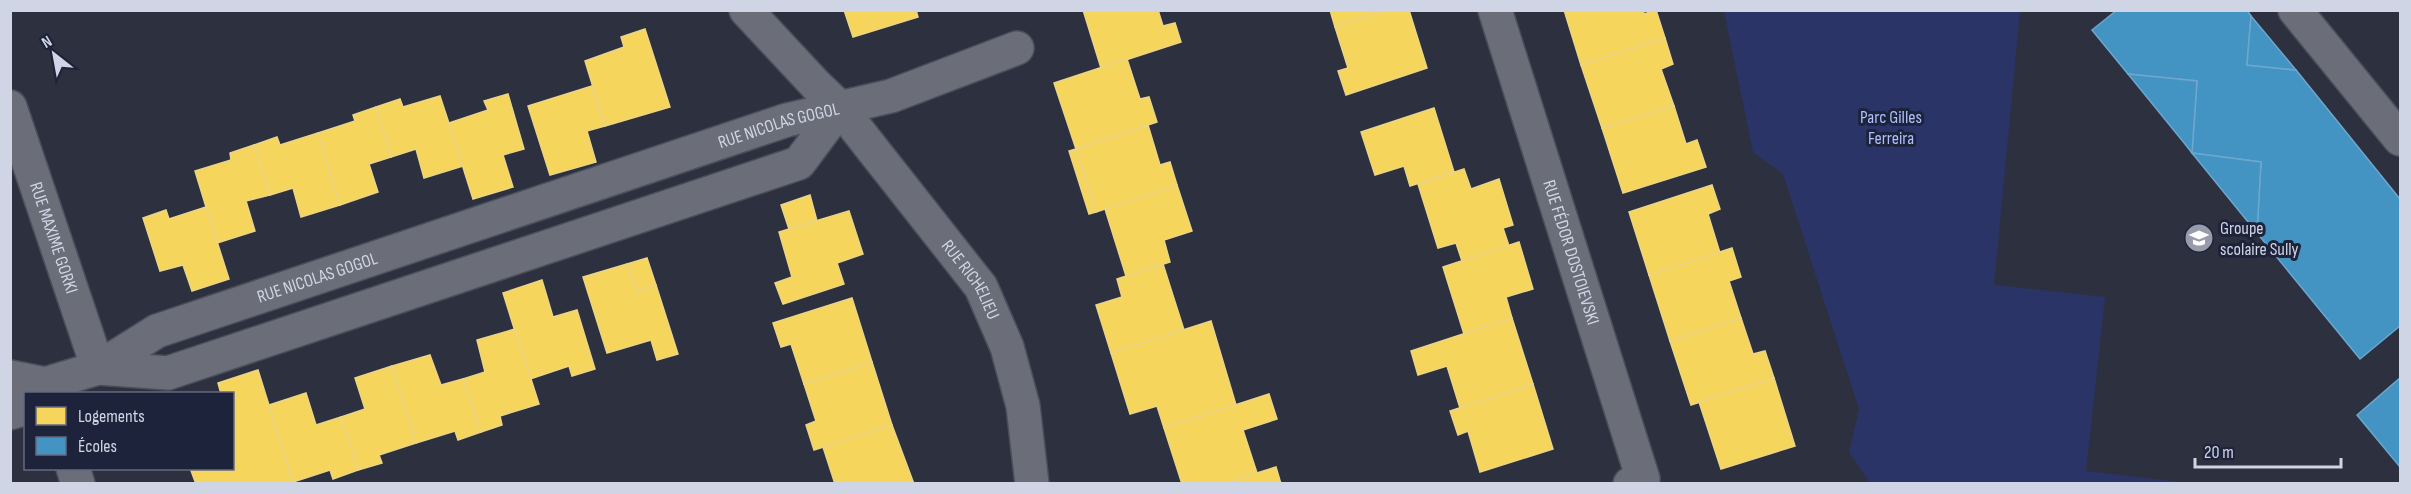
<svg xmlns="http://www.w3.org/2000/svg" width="2411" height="494" viewBox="0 0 2411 494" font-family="'Sofia Sans Condensed',sans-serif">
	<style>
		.green { fill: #2a3467 }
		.homes { fill: #f6d55c; stroke: #ebd585; stroke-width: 1.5 }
		.schools { fill: #4393c3; stroke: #6da7cd; stroke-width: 1.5 }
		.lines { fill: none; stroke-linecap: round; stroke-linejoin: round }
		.minor-casing { stroke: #4b4e5b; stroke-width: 36 }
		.minor { stroke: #6b6e79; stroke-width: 33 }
		.labels { text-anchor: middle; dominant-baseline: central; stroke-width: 6; stroke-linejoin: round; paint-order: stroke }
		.park-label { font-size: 18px; fill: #aebffc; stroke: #1d233b }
		.street-label { font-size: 18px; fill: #d0d5e5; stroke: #1d233b }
		.poi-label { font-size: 18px; fill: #d0d5e5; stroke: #1d233b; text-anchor: start }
	</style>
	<rect width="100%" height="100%" fill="#2d313f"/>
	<!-- green -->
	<path class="green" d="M1724 11H2020L1994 285 2105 297 2086 471 2189 483H1870L1849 452 1859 409 1783 174 1753 152Z"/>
	<!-- homes -->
	<g class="homes">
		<path d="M844 10H916L918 17 853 37Z"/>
		<path d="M1083 10H1158L1163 26 1175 23 1181 42 1101 68Z"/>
		<path d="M1330 10H1386L1335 27Z"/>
		<path d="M1386 10H1409L1427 68 1346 95 1338 71 1348 68 1335 27Z"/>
		<path d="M1564 10H1643L1644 14 1656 10 1665 38 1581 65Z"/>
		<path d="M645 29 670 107 605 126 585 61 624 47 621 37Z"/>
		<path d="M1665 38 1673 64 1661 69 1674 106 1602 128 1581 65Z"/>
		<path d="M1127 59 1140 99 1149 97 1157 122 1076 149 1054 83Z"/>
		<path d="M592 86 605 126 587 131 596 162 550 175 528 106Z"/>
		<path d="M508 94 524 149 503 155 513 187 473 199 449 123 488 110 484 101Z"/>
		<path d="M440 96 463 166 424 178 416 149 391 157 376 107 400 99 403 107Z"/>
		<path d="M1674 106 1686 144 1697 140 1706 167 1623 193 1602 128Z"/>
		<path d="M376 107 391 157 369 164 378 192 340 205 318 133 355 121 353 115Z"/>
		<path d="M1434 108 1454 172 1410 186 1404 166 1375 175 1361 132Z"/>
		<path d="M1148 125 1160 165 1170 162 1177 185 1096 212 1076 149Z"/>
		<path d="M318 133 340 205 301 217 293 188 270 195 254 145 277 137 280 145Z"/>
		<path d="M254 145 270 195 246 201 255 231 217 243 195 171 231 160 230 153Z"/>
		<path d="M1076 149 1096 212 1089 214 1069 151Z"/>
		<path d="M1464 169 1471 189 1499 179 1513 225 1503 228 1509 246 1462 261 1456 243 1438 248 1418 184Z"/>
		<path d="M1177 185 1192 231 1164 240 1170 262 1126 276 1105 209Z"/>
		<path d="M1712 185 1720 209 1708 214 1720 253 1649 275 1629 212Z"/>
		<path d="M810 195 817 221 789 229 781 205Z"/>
		<path d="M206 207 229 279 192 291 183 265 160 271 143 218 166 210 169 219Z"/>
		<path d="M849 211 863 254 837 263 844 284 783 304 775 283 792 277 779 232Z"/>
		<path d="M1519 242 1533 289 1506 297 1512 318 1464 334 1443 267Z"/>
		<path d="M1732 248 1741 277 1729 281 1741 318 1670 341 1649 275Z"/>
		<path d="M647 258 656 285 637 292 627 264Z"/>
		<path d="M627 264 637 292 656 285 678 354 657 360 651 340 607 353 583 277Z"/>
		<path d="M1163 264 1184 330 1111 353 1096 305 1122 297 1117 279Z"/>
		<path d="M542 280 553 317 577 310 595 369 572 376 569 366 530 379 503 293Z"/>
		<path d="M852 298 872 362 804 384 791 344 781 347 773 323Z"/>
		<path d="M1512 318 1533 384 1460 408 1447 366 1418 375 1411 351Z"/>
		<path d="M1741 318 1753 354 1765 351 1774 378 1691 405 1670 341Z"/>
		<path d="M1211 321 1236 405 1164 428 1157 406 1130 414 1111 353Z"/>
		<path d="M515 329 539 404 500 416 502 425 481 432 463 379 485 372 477 340Z"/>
		<path d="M430 355 441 385 463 379 481 432 458 440 455 431 416 443 392 366Z"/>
		<path d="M872 362 892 425 814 450 806 425 816 421 804 384Z"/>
		<path d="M392 366 416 443 379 455 382 463 358 470 341 417 365 409 355 378Z"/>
		<path d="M258 370 293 482 288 484H196L190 468H232V394H221L218 383Z"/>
		<path d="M1774 378 1795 446 1721 469 1699 402Z"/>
		<path d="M1533 384 1553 449 1480 472 1468 431 1458 435 1450 411Z"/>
		<path d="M306 393 316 425 341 417 358 470 333 479 330 470 293 482 269 405Z"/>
		<path d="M1269 394 1277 419 1243 430 1257 473 1223 484H1182L1164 428Z"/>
		<path d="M892 425 914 484H835L823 447Z"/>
		<path d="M1276 467 1281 484H1223L1257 473Z"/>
	</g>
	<!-- schools -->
	<g class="schools">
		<path d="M2117 10H2247L2251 16 2247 65 2296 70 2400 199V326L2360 359 2257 233 2261 162 2192 153 2197 81 2128 74 2092 30Z"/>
		<path d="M2251 16 2296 70 2247 65Z"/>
		<path d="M2128 74 2197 81 2192 153 2185 144Z"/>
		<path d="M2192 153 2261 162 2257 233Z"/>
		<path d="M2400 378V467L2357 415Z"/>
	</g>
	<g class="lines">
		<!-- minor casing -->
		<g class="minor-casing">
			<g id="minor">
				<path id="s1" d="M746 10 816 85 840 108 981 287 1007 347 1023 406 1032 484"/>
				<path id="s2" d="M1495 10 1643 479 1630 484"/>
				<path d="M2295 10 2400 139"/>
				<path id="s3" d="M10 107 98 368"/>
				<path d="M98 368 168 373 799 163 840 108"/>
				<path d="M10 377 45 384"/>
				<path id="s4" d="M35 394 45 384 98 368 157 331 787 120 891 96 1017 48"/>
				<path d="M10 413 17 411 26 403"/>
				<path d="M73 468 78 484"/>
			</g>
		</g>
		<!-- minor -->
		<use href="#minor" class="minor"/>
	</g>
	<!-- icons -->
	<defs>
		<g id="school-disc" transform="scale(1.5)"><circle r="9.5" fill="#979cab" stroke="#1d233b"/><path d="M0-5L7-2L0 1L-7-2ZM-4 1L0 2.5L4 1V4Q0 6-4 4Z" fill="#fff"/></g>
	</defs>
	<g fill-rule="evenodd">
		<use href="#school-disc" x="2199" y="238"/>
	</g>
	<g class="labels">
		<!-- park labels -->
		<g class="park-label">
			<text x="1891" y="117">Parc Gilles<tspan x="1891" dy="21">Ferreira</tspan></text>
		</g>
		<!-- street labels -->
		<g class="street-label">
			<text stroke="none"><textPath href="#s4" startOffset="794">RUE NICOLAS GOGOL</textPath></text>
			<text stroke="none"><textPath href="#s3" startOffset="138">RUE MAXIME GORKI</textPath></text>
			<text stroke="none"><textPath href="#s2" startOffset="254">RUE FÉDOR DOSTOIEVSKI</textPath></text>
			<text stroke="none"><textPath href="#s4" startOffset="308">RUE NICOLAS GOGOL</textPath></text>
			<text stroke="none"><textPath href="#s1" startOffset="352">RUE RICHELIEU</textPath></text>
		</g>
		<!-- poi labels -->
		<g class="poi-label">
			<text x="2220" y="228">Groupe<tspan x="2220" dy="21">scolaire Sully</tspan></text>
		</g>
	</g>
	<!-- border -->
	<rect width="2411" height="494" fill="none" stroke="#d0d5e5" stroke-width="24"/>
	<!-- legend -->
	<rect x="24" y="392" width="210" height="78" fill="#1d233b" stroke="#656a7f" stroke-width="1.5"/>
	<rect x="36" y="407" width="30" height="18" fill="#f6d55c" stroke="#656a7f" stroke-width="1.5"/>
	<text x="78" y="422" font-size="18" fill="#d0d5e5">Logements</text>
	<rect x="36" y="437" width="30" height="18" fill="#4393c3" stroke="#656a7f" stroke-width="1.5"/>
	<text x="78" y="452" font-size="18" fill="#d0d5e5">Écoles</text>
	<!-- north arrow -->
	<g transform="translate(54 54) rotate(329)" stroke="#1d233b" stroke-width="4.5" paint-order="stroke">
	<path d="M0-4.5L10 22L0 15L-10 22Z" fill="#d0d5e5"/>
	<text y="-9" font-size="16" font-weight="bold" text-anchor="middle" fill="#d0d5e5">N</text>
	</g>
	<!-- scale -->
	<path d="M2195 458v9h146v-9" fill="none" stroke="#d0d5e5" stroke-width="3"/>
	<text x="2204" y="458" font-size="18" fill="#d0d5e5" stroke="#1d233b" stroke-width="4.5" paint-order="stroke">20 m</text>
</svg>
